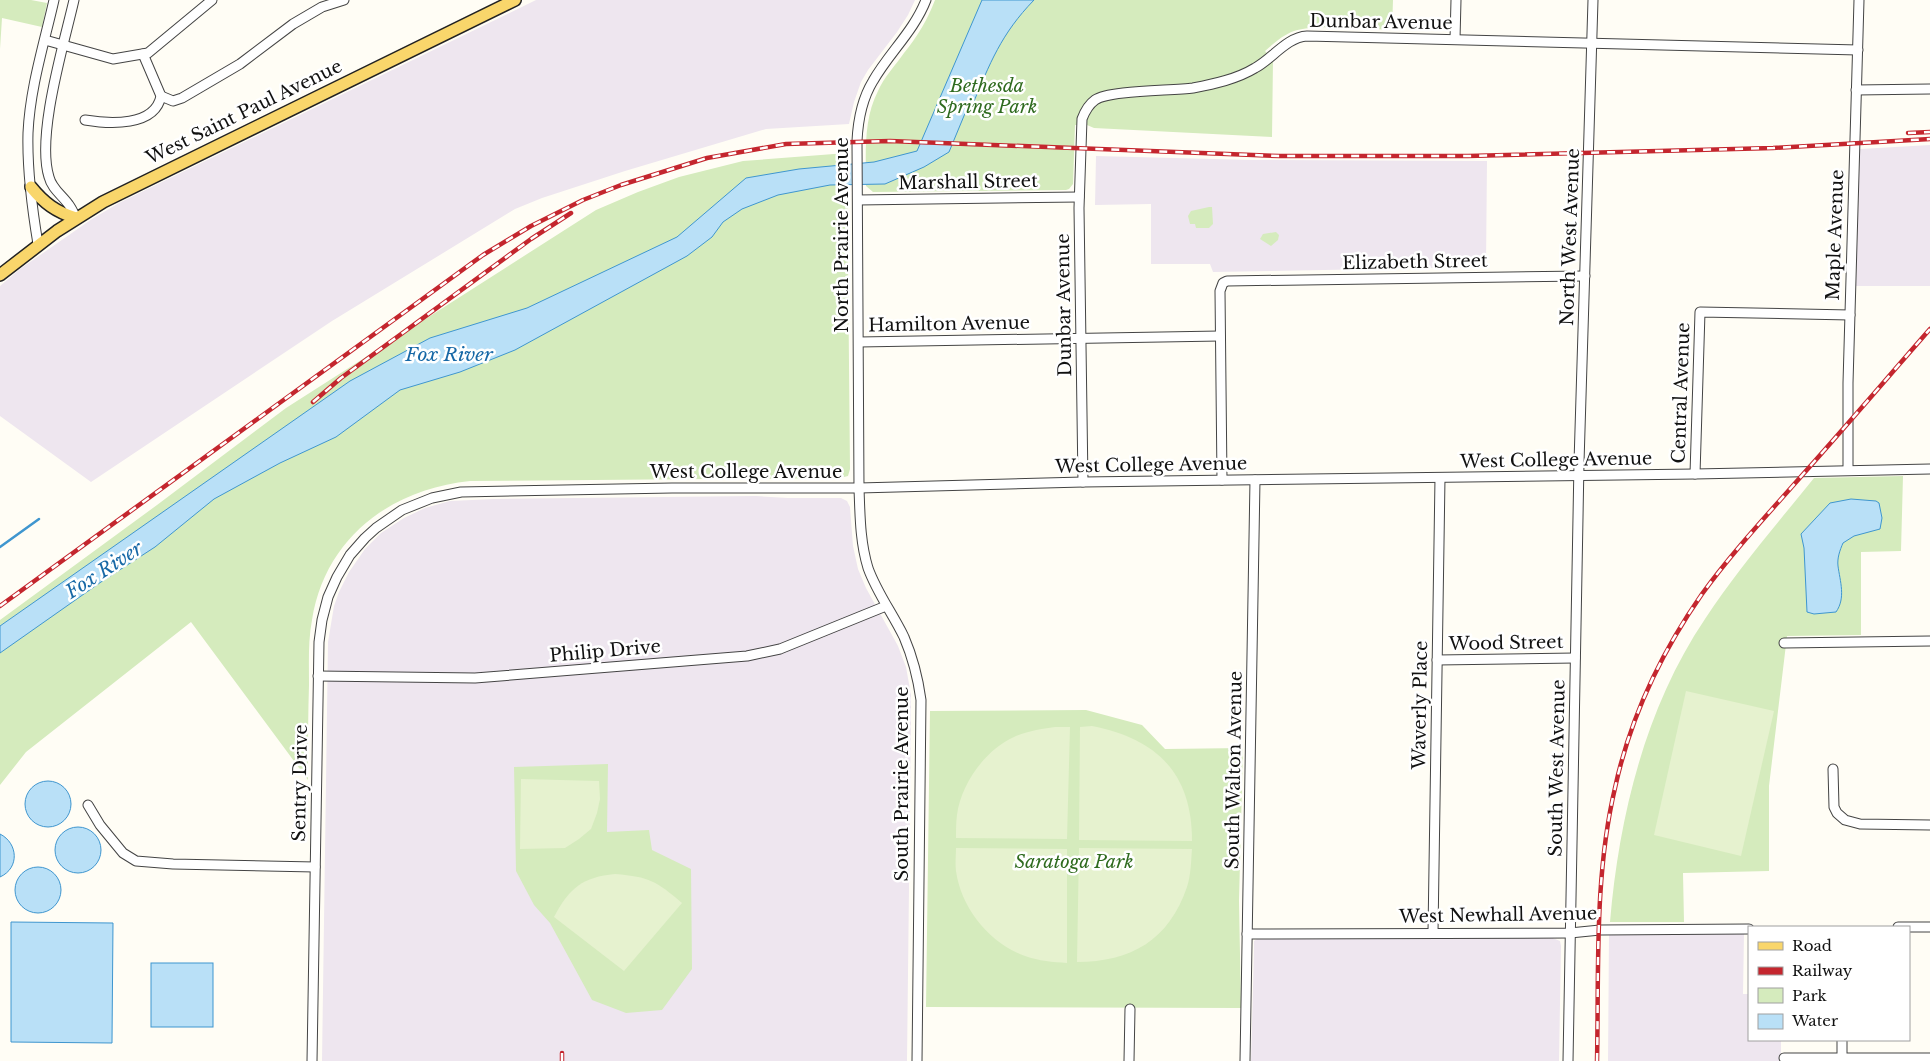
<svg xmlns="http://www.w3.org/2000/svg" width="1930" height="1061" viewBox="0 0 1930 1061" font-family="'Libre Baskerville',serif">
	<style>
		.industrial { fill: #eee6ef }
		.green { fill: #d5ebbd }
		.pitch { fill: #e6f2cf }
		.water { fill: #b9e0f7; stroke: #3f96cf }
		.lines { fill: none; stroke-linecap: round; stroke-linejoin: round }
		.stream { stroke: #3f96cf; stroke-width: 2.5 }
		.minor-casing { stroke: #444; stroke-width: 11 }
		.major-casing { stroke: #222; stroke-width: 14 }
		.minor { stroke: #fff; stroke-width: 9 }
		.major { stroke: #f9d66b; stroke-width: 11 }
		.rail-casing { stroke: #c4262e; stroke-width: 4.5 }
		.rail { stroke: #fff; stroke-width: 2.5; stroke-dasharray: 8; stroke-linecap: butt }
		.labels { text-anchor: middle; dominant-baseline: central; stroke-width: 5; stroke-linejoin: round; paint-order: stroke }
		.street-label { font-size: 18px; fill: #111; stroke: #fff }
		.park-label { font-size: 18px; font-style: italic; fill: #2f6b1f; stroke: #fff }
		.water-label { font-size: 19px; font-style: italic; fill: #1768a6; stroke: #fff }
	</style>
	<rect width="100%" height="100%" fill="#fffdf5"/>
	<!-- industrial -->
	<g class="industrial">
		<path d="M536 0H915L908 15 897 32 868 70 861 82 854 102 849 124 766 129 625 171 542 198 515 209 332 321 91 482 0 416V286L20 269 92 219 119 203Z"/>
		<path d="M1930 145V286H1856L1860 149Z"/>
		<path d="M1096 156 1253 160 1487 161 1486 267 1213 272 1210 264H1151V204L1095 205Z"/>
		<path d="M756 496 788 498H841L847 501 850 507 853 546 858 569 866 588 898 646 906 667 911 695V715L907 1061H322L328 642 334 606 339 592 349 572 365 549 381 533 404 518 425 508 450 501 494 499Z"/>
		<path d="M1744 933 1743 994H1749V1040H1781V1061H1608L1609 935Z"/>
		<path d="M1550 937 1560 941 1561 946 1559 1061H1251L1254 951V941L1257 939Z"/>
	</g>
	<!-- green -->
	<g class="green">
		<path d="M0 0H31L47 3 42 27 2 18 0 49Z"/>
		<path d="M935 0H1393L1392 30C1367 29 1316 24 1294 31 1283 35 1274 43 1265 51L1273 60 1272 137 1094 128 1087 125H1075L1073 184 1069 189 1066 190 873 192 866 186C866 154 863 120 878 91 884 77 895 66 904 53 917 37 928 19 935 0Z"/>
		<path d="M847 153 850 469 848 476 840 478 470 481C391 489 325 538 312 620 308 641 309 663 309 685 308 716 308 748 308 780L191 622 26 752 0 785V620L157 505 286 408 596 210 638 192 679 177 743 161Z"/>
		<path d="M1209 207H1212L1213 224 1209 228H1196L1195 224H1190L1188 216 1191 211Z"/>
		<path d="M1276 232 1279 235 1278 240 1271 246 1260 239 1263 234Z"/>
		<path d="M1903 476 1901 551 1861 552V635L1787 636 1769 786V871L1683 873 1684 922H1610C1619 817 1645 708 1705 619 1738 569 1777 524 1814 478Z"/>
		<path d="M1086 710 1142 725 1165 749 1243 748 1239 901 1241 1008 926 1007 930 711Z"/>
		<path d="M608 764 607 832 649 830 652 850 691 869 692 969 662 1010 626 1013 592 1000 550 923 534 905 516 871 514 767Z"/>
	</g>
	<!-- pitch -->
	<g class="pitch">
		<path d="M1686 691 1774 711 1741 856 1654 835Z"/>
		<path d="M1092 726C1157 739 1192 773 1192 841L1079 840 1080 727Z"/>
		<path d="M1055 727H1070L1067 839 956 838C956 830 956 822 957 815 961 784 985 750 1014 737 1027 731 1041 729 1055 727Z"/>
		<path d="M521 779 599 781 600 799 597 813 591 829 579 839 565 848 520 849Z"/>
		<path d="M956 848 1067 849V963C1053 962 1039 961 1025 956 990 944 961 908 956 871 955 863 956 855 956 848Z"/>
		<path d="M1079 848 1192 849C1191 861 1191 875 1187 887 1169 940 1131 962 1077 962Z"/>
		<path d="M615 874C650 877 656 881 682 903L624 971 554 917C569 888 583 877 615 874Z"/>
	</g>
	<!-- water -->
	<g class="water">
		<path d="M982 0H1034C1001 34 990 63 972 106L966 111 949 152 924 167 885 184 830 185 778 195 742 209 723 222 712 237 687 256 515 350 460 372 400 390 336 437 280 463 214 499 155 547 101 582 0 653V626L350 381 430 338 527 308 677 237 746 178 799 169 874 162 917 151Z"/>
		<path d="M1851 499 1876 501 1879 503 1882 518 1880 529 1854 536 1843 543C1840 550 1837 558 1838 566 1840 581 1846 598 1836 612L1814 614 1807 612 1804 548 1801 534 1830 503Z"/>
		<circle cx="48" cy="804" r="23"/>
		<circle cx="78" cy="850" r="23"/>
		<path d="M0 834C18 843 20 868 0 877Z"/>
		<circle cx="38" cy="890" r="23"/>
		<path d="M11 922 113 923 112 1043 11 1042Z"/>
		<rect x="151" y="963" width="62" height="64"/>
	</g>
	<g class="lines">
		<!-- stream -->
		<path class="stream" d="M0 547 39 519"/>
		<!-- minor casing -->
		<g class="minor-casing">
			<g id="minor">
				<path d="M74 0C64 44 36 136 49 177 52 189 62 195 69 205 72 209 74 214 76 218"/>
				<path d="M1455 39 1456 0"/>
				<path d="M45 40 113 59 148 53 212 0"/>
				<path d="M1856 90 1930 89"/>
				<path d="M161 96 173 101 182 98 240 64 293 24 322 7 344 0"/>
				<path d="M85 120C109 124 155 127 161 96L143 54"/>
				<path d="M858 200 1079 197"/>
				<path d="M38 244C32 208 27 169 28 133 30 88 44 44 54 0"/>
				<path d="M859 342 1220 336"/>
				<path d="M1848 470V383L1859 0"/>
				<path d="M1695 474 1700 312 1850 315"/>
				<path d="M1222 480 1220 291 1223 283 1227 281 1585 276"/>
				<path d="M1083 482 1079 208 1082 119C1085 111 1088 105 1095 100 1109 90 1172 91 1193 88 1214 84 1237 79 1255 68 1272 59 1287 37 1307 36L1858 50"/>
				<path d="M1784 643 1930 641"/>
				<path d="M1437 660 1575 658"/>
				<path d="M318 676 475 678 747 656 780 649 886 606"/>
				<path d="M1833 769 1834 807 1837 813 1845 820 1860 824 1930 825"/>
				<path d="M88 805 100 825 123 853 136 861 173 864 315 867"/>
				<path d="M1898 927H1930"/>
				<path d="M1433 932 1440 478"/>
				<path d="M1247 934 1570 933 1600 930 1749 929"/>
				<path d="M1784 1058H1930"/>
				<path d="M312 1061 319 642 322 620 328 597 337 577 350 555 365 538 376 528 402 510 432 498 461 492 672 488H859L1083 482 1695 474 1930 469"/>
				<path d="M917 1061 921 700C918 678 913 658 904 637 893 614 877 593 868 568 860 542 860 515 859 488L857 141C858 120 862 99 873 81 889 53 914 31 926 0"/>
				<path d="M1129 1061 1130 1009"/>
				<path d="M1245 1061 1255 480"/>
				<path d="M1568 1061 1579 463 1593 0"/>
				<path d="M1842 1061V1040"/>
			</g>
		</g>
		<!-- major casing -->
		<g class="major-casing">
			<g id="major">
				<path d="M31 187C44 203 56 212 76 218"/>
				<path d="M0 275 57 231 103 202 515 0"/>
			</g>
		</g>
		<!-- minor -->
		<use href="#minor" class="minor"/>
		<!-- major -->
		<use href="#major" class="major"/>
		<!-- rail casing -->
		<g class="rail-casing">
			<g id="rail">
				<path d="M1908 133 1930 132"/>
				<path d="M313 402 341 378 531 239 571 213"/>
				<path d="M0 606 483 255 531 226 583 200 621 185 707 158 786 144 890 141 1279 156H1468L1773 148 1930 139"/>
				<path d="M562 1061V1053"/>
				<path d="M1597 1061C1599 971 1594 877 1615 788 1630 718 1661 653 1702 594 1733 551 1770 512 1805 472 1847 425 1888 377 1930 329"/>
			</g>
		</g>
		<!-- rail -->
		<use href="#rail" class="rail"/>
	</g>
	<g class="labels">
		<!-- street labels -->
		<g class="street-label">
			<text transform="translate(1381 22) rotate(1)">Dunbar Avenue</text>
			<text transform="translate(244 112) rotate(-26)">West Saint Paul Avenue</text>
			<text transform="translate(968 182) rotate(-1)">Marshall Street</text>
			<text transform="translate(842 235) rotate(-90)">North Prairie Avenue</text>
			<text transform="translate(1835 235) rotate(-88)">Maple Avenue</text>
			<text transform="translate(1570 237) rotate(-88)">North West Avenue</text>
			<text transform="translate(1415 262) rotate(-1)">Elizabeth Street</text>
			<text transform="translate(1064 305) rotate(-91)">Dunbar Avenue</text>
			<text transform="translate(949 324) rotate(-1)">Hamilton Avenue</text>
			<text transform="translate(1681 393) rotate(-88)">Central Avenue</text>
			<text transform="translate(1556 460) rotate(-1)">West College Avenue</text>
			<text transform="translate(1151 465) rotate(-1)">West College Avenue</text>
			<text x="746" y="472">West College Avenue</text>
			<text transform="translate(1506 643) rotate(-1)">Wood Street</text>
			<text transform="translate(605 651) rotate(-5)">Philip Drive</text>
			<text transform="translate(1420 705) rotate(-89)">Waverly Place</text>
			<text transform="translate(1557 768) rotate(-89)">South West Avenue</text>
			<text transform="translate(1234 770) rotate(-89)">South Walton Avenue</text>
			<text transform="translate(300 783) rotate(-89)">Sentry Drive</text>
			<text transform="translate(902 784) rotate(-90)">South Prairie Avenue</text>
			<text transform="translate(1498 915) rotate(-1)">West Newhall Avenue</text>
		</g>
		<!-- park labels -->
		<g class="park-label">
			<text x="987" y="86">Bethesda<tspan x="987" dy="21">Spring Park</tspan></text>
			<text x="1074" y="862">Saratoga Park</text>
		</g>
		<!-- water labels -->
		<g class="water-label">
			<text x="449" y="354">Fox River</text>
			<text transform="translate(104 570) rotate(-33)">Fox River</text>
		</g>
	</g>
	<!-- legend -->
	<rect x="1748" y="926" width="162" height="115" fill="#ffffff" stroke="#a0a0a0"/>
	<rect x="1758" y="942" width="25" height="8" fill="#f9d66b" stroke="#a0a0a0"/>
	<text x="1792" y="951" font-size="15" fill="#111111">Road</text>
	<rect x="1758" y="967" width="25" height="8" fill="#c4262e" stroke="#a0a0a0"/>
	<text x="1792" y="976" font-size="15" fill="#111111">Railway</text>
	<rect x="1758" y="988" width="25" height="15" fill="#d5ebbd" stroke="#a0a0a0"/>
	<text x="1792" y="1001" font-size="15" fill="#111111">Park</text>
	<rect x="1758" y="1014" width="25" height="15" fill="#b9e0f7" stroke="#a0a0a0"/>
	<text x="1792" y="1026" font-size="15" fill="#111111">Water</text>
</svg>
